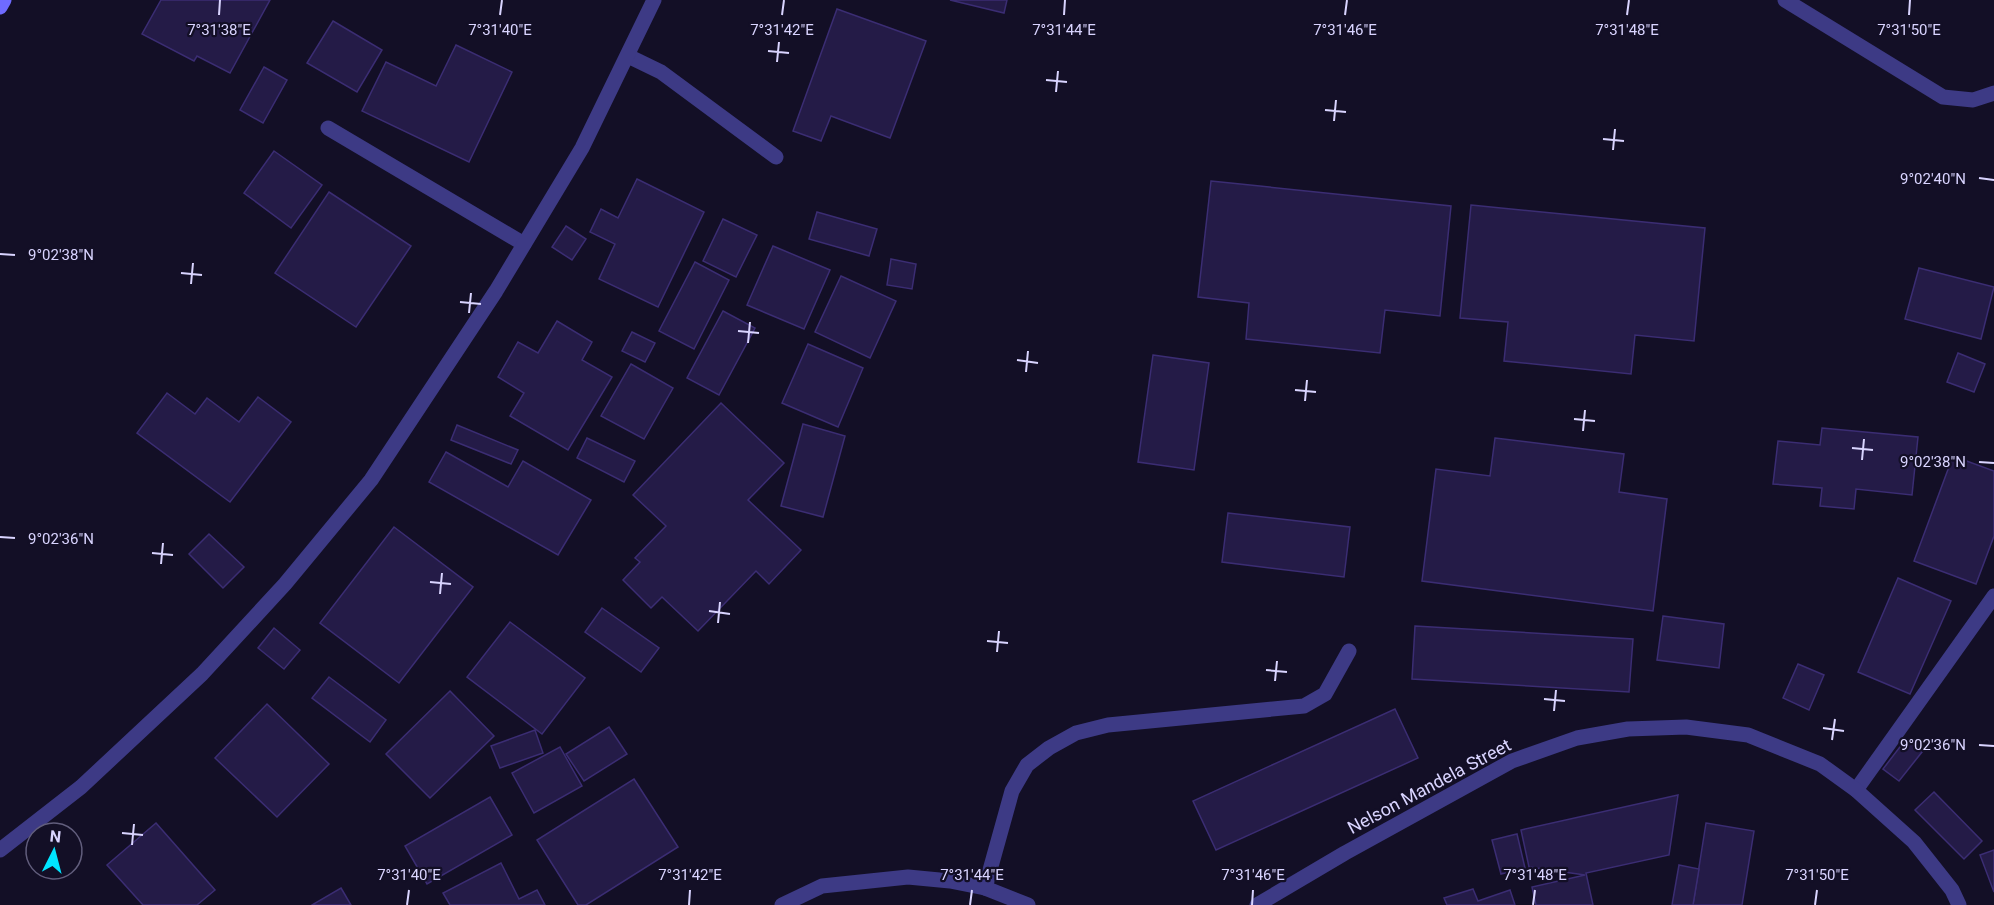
<svg xmlns="http://www.w3.org/2000/svg" width="1994" height="905" viewBox="0 0 1994 905" font-family="Roboto,sans-serif">
	<style>
		.building { fill: #241b47; stroke: #3b2d73; stroke-width: 1.5 }
		.lines { fill: none; stroke-linecap: round; stroke-linejoin: round }
		.service { stroke: #3d3a85; stroke-width: 15 }
		.minor { stroke: #3d3a85; stroke-width: 15 }
		.secondary { stroke: #6f6bff; stroke-width: 15 }
		.ticks { fill: none; stroke: #d9d4ff; stroke-width: 2 }
		.labels { text-anchor: middle; dominant-baseline: central; stroke-width: 4.5; stroke-linejoin: round; paint-order: stroke }
		.street-label { font-size: 18px; fill: #d9d4ff; stroke: #130f26 }
		.ticks-label { font-size: 15px; text-anchor: middle; fill: #d9d4ff; stroke: #130f26; stroke-width: 4.5; stroke-linejoin: round; paint-order: stroke }
	</style>
	<rect width="100%" height="100%" fill="#130f26"/>
	<!-- building -->
	<g class="building">
		<path d="M161 0H270L230 73 197 56 194 61 142 34Z"/>
		<path d="M950 0H1007L1004 13Z"/>
		<path d="M837 9 926 41 890 138 831 116 821 141 793 131Z"/>
		<path d="M333 21 382 50 357 92 307 63Z"/>
		<path d="M456 45 512 72 469 162 362 111 386 62 436 86Z"/>
		<path d="M264 67 287 80 263 123 240 110Z"/>
		<path d="M274 151 322 185 291 228 244 193Z"/>
		<path d="M637 179 704 212 658 307 599 279 615 244 590 232 601 209 618 218Z"/>
		<path d="M1211 181 1451 206 1440 316 1385 310 1380 353 1246 339 1249 303 1198 297Z"/>
		<path d="M329 192 411 246 356 327 275 273Z"/>
		<path d="M1471 205 1705 228 1694 341 1635 335 1631 374 1504 361 1508 322 1460 318Z"/>
		<path d="M817 212 877 229 869 256 809 239Z"/>
		<path d="M723 219 757 235 736 277 703 261Z"/>
		<path d="M566 226 586 239 572 260 552 247Z"/>
		<path d="M773 246 830 270 804 329 747 305Z"/>
		<path d="M891 259 916 264 912 289 887 285Z"/>
		<path d="M695 262 729 280 694 349 659 331Z"/>
		<path d="M1919 268 1994 287 1981 339 1905 319Z"/>
		<path d="M841 276 896 301 870 358 815 332Z"/>
		<path d="M723 311 755 328 719 395 687 378Z"/>
		<path d="M557 321 592 342 582 360 612 377 568 450 510 416 524 393 498 377 518 342 538 353Z"/>
		<path d="M632 332 655 343 645 362 622 351Z"/>
		<path d="M808 344 863 368 838 427 782 403Z"/>
		<path d="M1958 353 1985 364 1974 392 1947 382Z"/>
		<path d="M1153 355 1209 363 1194 470 1138 462Z"/>
		<path d="M631 364 673 388 644 439 601 416Z"/>
		<path d="M167 393 195 414 207 398 239 422 258 397 291 422 230 502 137 433Z"/>
		<path d="M721 403 784 463 748 500 801 550 769 584 756 571 698 631 662 597 651 608 623 580 640 562 635 558 666 526 633 495Z"/>
		<path d="M803 424 845 436 823 517 781 506Z"/>
		<path d="M457 425 518 450 511 464 451 440Z"/>
		<path d="M1822 428 1918 437 1912 495 1856 489 1854 509 1820 506 1822 488 1773 484 1778 441 1820 445Z"/>
		<path d="M587 438 635 461 624 482 577 458Z"/>
		<path d="M1495 438 1624 454 1619 492 1667 499 1653 611 1422 581 1436 469 1490 476Z"/>
		<path d="M446 452 508 487 523 461 591 500 558 555 429 482Z"/>
		<path d="M1953 456 1994 471V536L1976 584 1914 561Z"/>
		<path d="M1228 513 1350 527 1344 577 1222 562Z"/>
		<path d="M394 527 473 587 399 683 320 623Z"/>
		<path d="M209 534 244 567 223 588 189 554Z"/>
		<path d="M1898 578 1951 601 1910 694 1858 672Z"/>
		<path d="M602 608 659 648 641 672 585 632Z"/>
		<path d="M1663 616 1724 624 1719 668 1657 660Z"/>
		<path d="M510 622 585 678 542 734 467 677Z"/>
		<path d="M1415 626 1633 639 1629 692 1412 679Z"/>
		<path d="M274 628 300 650 284 669 258 648Z"/>
		<path d="M1798 664 1824 675 1809 710 1783 698Z"/>
		<path d="M329 677 386 720 370 742 312 698Z"/>
		<path d="M450 691 494 736 430 798 386 754Z"/>
		<path d="M267 704 329 764 277 817 215 758Z"/>
		<path d="M1395 709 1418 758 1216 850 1193 801Z"/>
		<path d="M609 727 627 754 584 781 566 754Z"/>
		<path d="M535 730 543 753 500 768 491 746Z"/>
		<path d="M1906 739 1922 752 1899 781 1883 769Z"/>
		<path d="M560 747 582 786 534 813 512 773Z"/>
		<path d="M634 779 678 847 586 905H578L537 840Z"/>
		<path d="M1934 792 1982 841 1964 859 1915 810Z"/>
		<path d="M1678 795 1669 855 1586 873 1593 905H1536L1532 887 1585 875 1529 867 1521 830Z"/>
		<path d="M490 797 512 835 427 884 405 846Z"/>
		<path d="M156 823 215 890 197 905H143L107 865Z"/>
		<path d="M1706 823 1754 831 1742 905H1693Z"/>
		<path d="M1517 834 1525 868 1501 874 1492 840Z"/>
		<path d="M1994 850V892L1980 855Z"/>
		<path d="M501 863 519 899 537 890 545 905H450L443 893Z"/>
		<path d="M1679 865 1699 869 1693 905H1672Z"/>
		<path d="M341 888 351 905H312Z"/>
		<path d="M1473 889 1478 901 1510 890 1515 905H1447L1444 898Z"/>
	</g>
	<g class="lines">
		<!-- service -->
		<g class="service">
			<path d="M628 56 661 72 776 157"/>
			<path d="M328 128 524 244"/>
			<path d="M1856 790 1994 596"/>
			<path d="M985 888 1012 791 1027 765 1049 748 1076 733 1108 725 1304 706 1325 694 1349 651"/>
		</g>
		<!-- minor -->
		<g class="minor">
			<path d="M1785 0 1943 97 1973 100 1994 93"/>
			<path d="M0 850 81 787 202 674 285 584 371 480 496 291 582 148 654 0"/>
			<path d="M782 905 822 886 908 877 950 881 985 888 1028 905"/>
			<path d="M1257 905 1345 853 1512 761 1577 738 1628 729 1686 727 1748 735 1820 764 1856 790 1914 842 1952 890 1959 905"/>
		</g>
		<!-- secondary -->
		<path class="secondary" d="M0 7 4 0"/>
	</g>
	<!-- ticks -->
	<path class="ticks" d="M219 15 220 0M500 15 502 0M782 15 784 0M1064 15 1065 0M1345 15 1347 0M1627 15 1629 0M1909 15 1910 0M768 51 789 53M777 62 779 42M1046 80 1067 82M1056 92 1058 71M1325 110 1346 112M1334 121 1336 100M1603 139 1624 141M1613 150 1615 129M1979 178 1994 180M0 254 15 255M181 273 202 275M191 284 193 263M460 302 481 304M469 313 471 293M738 331 759 333M748 343 750 322M1017 360 1038 363M1026 372 1028 351M1295 390 1316 392M1305 401 1307 380M1574 419 1595 421M1583 431 1585 410M1852 448 1873 450M1862 460 1864 439M1979 462 1994 463M0 537 15 538M152 553 173 555M161 564 163 543M430 582 451 584M440 594 442 573M709 611 730 614M718 623 720 602M987 641 1008 643M997 652 999 631M1266 670 1287 672M1275 681 1277 661M1544 699 1565 701M1554 711 1556 690M1823 728 1844 731M1832 740 1835 719M1979 745 1994 746M122 833 143 835M132 845 134 824M407 905 409 890M689 905 690 890M970 905 972 890M1252 905 1253 890M1533 905 1535 890M1815 905 1817 890"/>
	<g class="labels">
		<!-- street labels -->
		<g class="street-label">
			<text transform="translate(1429 786) rotate(-28)">Nelson Mandela Street</text>
		</g>
	</g>
	<g class="ticks-label">
		<text x="219" y="35">7°31'38"E</text>
		<text x="500" y="35">7°31'40"E</text>
		<text x="782" y="35">7°31'42"E</text>
		<text x="1064" y="35">7°31'44"E</text>
		<text x="1345" y="35">7°31'46"E</text>
		<text x="1627" y="35">7°31'48"E</text>
		<text x="1909" y="35">7°31'50"E</text>
		<text x="1933" y="184">9°02'40"N</text>
		<text x="61" y="260">9°02'38"N</text>
		<text x="1933" y="467">9°02'38"N</text>
		<text x="61" y="544">9°02'36"N</text>
		<text x="1933" y="750">9°02'36"N</text>
		<text x="409" y="880">7°31'40"E</text>
		<text x="690" y="880">7°31'42"E</text>
		<text x="972" y="880">7°31'44"E</text>
		<text x="1253" y="880">7°31'46"E</text>
		<text x="1535" y="880">7°31'48"E</text>
		<text x="1817" y="880">7°31'50"E</text>
	</g>
	<!-- north arrow -->
	<g transform="translate(54 851) rotate(6)"><circle r="28" fill="#130f26" stroke="#625e7d" stroke-width="1.5"/>
	<path d="M0-4.5L10 22L0 15L-10 22Z" fill="#00e5ff"/>
	<text y="-9" font-size="16" font-weight="bold" text-anchor="middle" fill="#d9d4ff">N</text>
	</g>
</svg>
